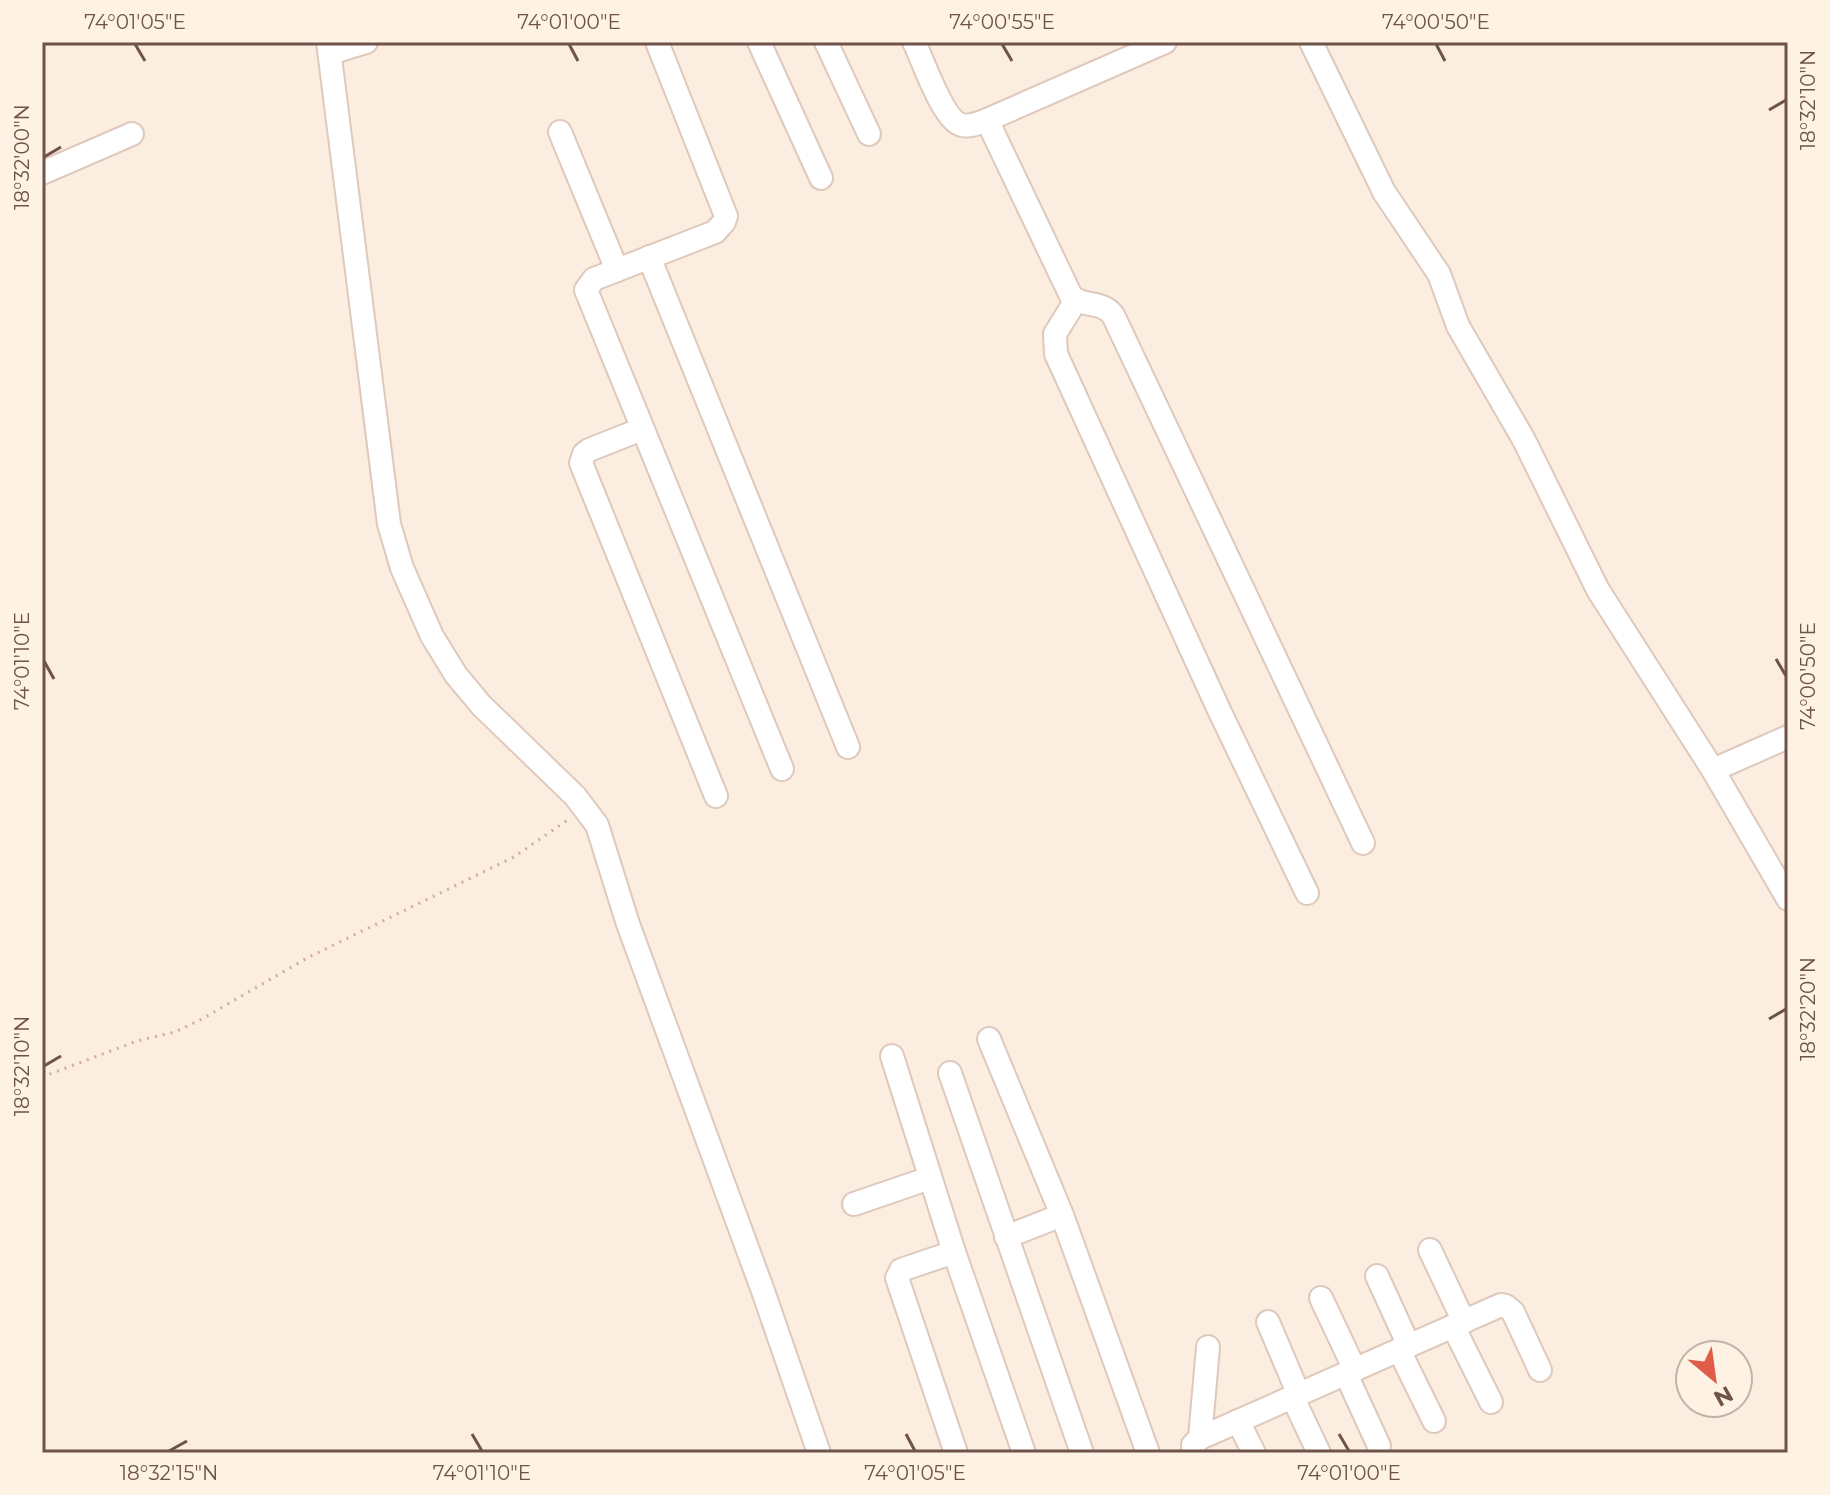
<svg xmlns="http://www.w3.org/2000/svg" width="1830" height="1495" viewBox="0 0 1830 1495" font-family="Montserrat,sans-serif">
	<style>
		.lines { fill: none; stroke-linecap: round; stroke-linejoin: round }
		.minor-casing { stroke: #dec9bc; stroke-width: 26 }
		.path { stroke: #d2ac9d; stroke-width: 3; stroke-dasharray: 2 6; stroke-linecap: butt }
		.minor { stroke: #fff; stroke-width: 22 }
		.ticks { fill: none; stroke: #6f5349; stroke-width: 3 }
		.neatline { fill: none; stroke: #6f5349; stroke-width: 3 }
		.ticks-label { font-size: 20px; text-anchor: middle; fill: #6f5349 }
	</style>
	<rect width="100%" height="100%" fill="#fbede0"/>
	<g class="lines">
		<!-- minor casing -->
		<g class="minor-casing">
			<g id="minor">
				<path d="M328 42 389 524 402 568 432 636 456 675 481 705 575 796 597 825 628 924 763 1291 819 1453"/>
				<path d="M657 42 726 216 724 222 715 232 594 279 586 290 782 769"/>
				<path d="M759 42 821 178"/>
				<path d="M826 42 869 134"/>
				<path d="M914 42C923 60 943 121 962 125 970 127 979 123 987 120L1165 42"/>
				<path d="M1311 42 1384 192 1439 274 1458 326 1524 440 1598 590 1713 770 1788 899"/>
				<path d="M330 53 366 42"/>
				<path d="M987 120 1071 296C1084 308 1101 300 1113 315L1363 843"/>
				<path d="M560 132 617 270"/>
				<path d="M42 173 132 134"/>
				<path d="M649 257 848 747"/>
				<path d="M1076 300 1055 334 1056 354 1219 710 1307 893"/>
				<path d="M642 429 589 450 584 454 581 463 716 796"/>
				<path d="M1713 770 1788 737"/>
				<path d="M989 1039 1062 1215 1148 1453"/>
				<path d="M892 1056 954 1252 1024 1453"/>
				<path d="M950 1073 1082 1453"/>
				<path d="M854 1204 930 1178"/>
				<path d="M1006 1237 1062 1215"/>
				<path d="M1430 1250 1464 1322"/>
				<path d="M954 1252 901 1270 897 1278 956 1453"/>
				<path d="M1377 1276 1409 1346"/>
				<path d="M1321 1298 1355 1370"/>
				<path d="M1268 1322 1299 1395"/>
				<path d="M1453 1326 1491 1402"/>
				<path d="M1399 1350 1434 1421"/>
				<path d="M1346 1374 1379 1446"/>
				<path d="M1293 1398 1319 1453"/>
				<path d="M1238 1421 1254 1453"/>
				<path d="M1200 1438 1208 1347"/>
				<path d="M1193 1453V1445L1200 1438 1501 1305 1506 1306 1513 1312 1540 1370"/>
			</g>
		</g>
		<!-- path -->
		<path class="path" d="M42 1077 137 1041 175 1032 200 1020 309 957 514 857 569 819"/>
		<!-- minor -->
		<use href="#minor" class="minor"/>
	</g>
	<!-- ticks -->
	<path class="ticks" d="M135 44 145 61M569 44 578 61M1002 44 1012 61M1436 44 1445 61M1769 110 1786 100M44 157 61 147M1776 659 1786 676M44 661 54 679M1769 1019 1786 1009M44 1066 61 1056M472 1434 482 1451M906 1434 915 1451M1339 1434 1349 1451M169 1451 187 1441"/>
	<!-- border -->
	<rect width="1830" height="1495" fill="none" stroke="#fef2e5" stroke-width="88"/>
	<!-- north arrow -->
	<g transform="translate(1714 1379) rotate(151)"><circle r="38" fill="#fef2e5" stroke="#c5b2a7" stroke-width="2"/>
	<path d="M0-6L14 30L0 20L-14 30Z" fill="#df5c4a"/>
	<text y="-12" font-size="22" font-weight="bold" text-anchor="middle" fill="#6f5349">N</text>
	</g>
	<rect x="44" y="44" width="1742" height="1407" class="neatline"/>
	<g class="ticks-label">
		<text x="135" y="29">74°01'05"E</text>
		<text x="569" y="29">74°01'00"E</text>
		<text x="1002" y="29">74°00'55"E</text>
		<text x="1436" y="29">74°00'50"E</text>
		<text transform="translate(1808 100) rotate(-90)" y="7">18°32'10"N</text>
		<text transform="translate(22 157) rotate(-90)" y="7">18°32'00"N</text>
		<text transform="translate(22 661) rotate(-90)" y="7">74°01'10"E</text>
		<text transform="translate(1808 676) rotate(-90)" y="7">74°00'50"E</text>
		<text transform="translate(1808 1009) rotate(-90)" y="7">18°32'20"N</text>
		<text transform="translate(22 1066) rotate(-90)" y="7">18°32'10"N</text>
		<text x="169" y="1480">18°32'15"N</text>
		<text x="482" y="1480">74°01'10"E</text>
		<text x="915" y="1480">74°01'05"E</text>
		<text x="1349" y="1480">74°01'00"E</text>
	</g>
</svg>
